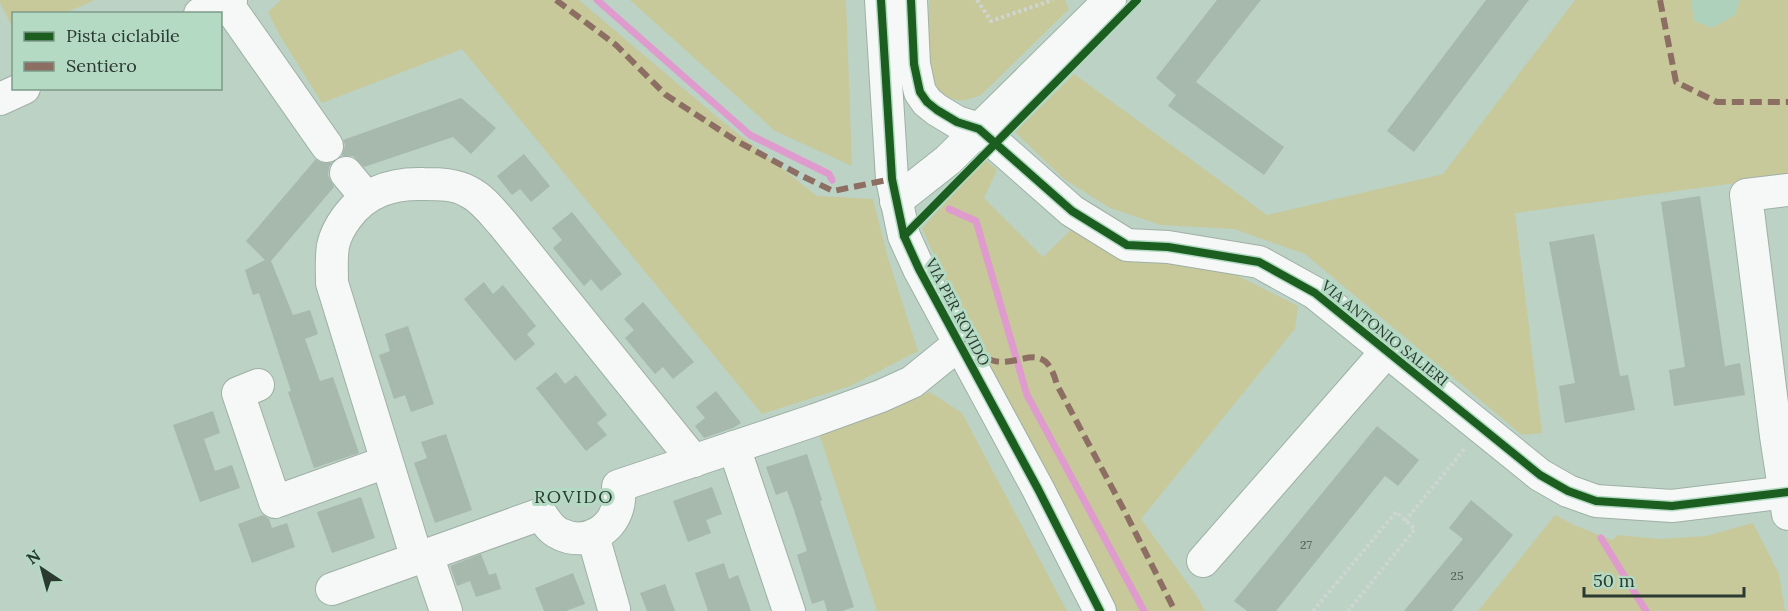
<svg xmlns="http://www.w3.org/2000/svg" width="1788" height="611" viewBox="0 0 1788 611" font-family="Lora,serif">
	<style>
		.built { fill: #aed1bc }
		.green { fill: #c7c99a }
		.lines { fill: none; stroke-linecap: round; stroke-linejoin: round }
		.stream { stroke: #df9bcd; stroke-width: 7 }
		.building { fill: #a7b8ad }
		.minor-casing { stroke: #9fb0a6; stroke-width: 34 }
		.path { stroke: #cfd5d2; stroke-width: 4; stroke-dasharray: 3 3; stroke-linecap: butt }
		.minor { stroke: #f5f8f6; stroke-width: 32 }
		.quiet { stroke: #8d6e63; stroke-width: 6; stroke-dasharray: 12 6; stroke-linecap: butt }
		.cycleway-casing { stroke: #b4dac3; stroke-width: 11 }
		.cycleway { stroke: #1b5e20; stroke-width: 8 }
		.labels { text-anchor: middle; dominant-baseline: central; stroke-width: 6; stroke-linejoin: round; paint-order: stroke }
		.number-label { font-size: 12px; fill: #4a5a50 }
		.street-label { font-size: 15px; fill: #2b3a31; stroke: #b4dac3 }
		.quarter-label { font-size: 18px; letter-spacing: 1.5px; fill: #2b3a31; stroke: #b4dac3 }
	</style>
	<rect width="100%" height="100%" fill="#bcd2c5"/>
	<!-- built -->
	<path class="built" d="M1691 0H1740L1735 15 1712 28 1694 21Z"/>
	<!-- green -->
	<g class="green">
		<path d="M0 0H95L65 13 14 14 13 28 0 3Z"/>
		<path d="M281 0H579L717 117 817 196 873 199 888 258 918 351 850 386 762 414 462 49 322 103 279 34 268 12Z"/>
		<path d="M630 0H846L852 166 775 131Z"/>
		<path d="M929 0H1065L1069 9 981 95C960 103 956 102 936 91L930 71Z"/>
		<path d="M1575 0H1691L1694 21 1712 28 1735 15 1740 0H1788V176L1515 213 1542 433 1522 435 1305 254 1234 229 1161 225 1110 208 1064 179 1015 132 1074 74 1267 215 1443 174Z"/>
		<path d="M985 160 997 170 984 198 1043 257 1071 230 1124 257 1224 269 1298 306 1295 329 1141 519 1196 595 1205 611H1113L969 332 922 228Z"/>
		<path d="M930 392 962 413 1067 611H877L820 436Z"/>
		<path d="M1555 515 1574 525 1612 540 1618 535 1658 539 1706 536 1753 523 1779 574 1785 611H1478Z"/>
	</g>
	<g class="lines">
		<!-- stream -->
		<g class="stream">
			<path d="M597 0 750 135 829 174 832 180"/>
			<path d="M949 209 976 221 1027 395 1144 611"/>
			<path d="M1601 538 1646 611"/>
		</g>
	</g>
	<!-- building -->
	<g class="building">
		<path d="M1217 0H1261L1196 82 1284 147 1264 175 1168 106 1176 95 1156 78Z"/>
		<path d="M1486 0H1529L1414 152 1387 131Z"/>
		<path d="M461 98 496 128 471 154 453 137 364 167 353 156H342L345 145 343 140Z"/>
		<path d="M524 154 550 186 531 202 520 189 512 195 497 176Z"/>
		<path d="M316 159 320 162 332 163 329 167 328 175 334 187 271 261 293 315 310 310 318 334 305 339 320 381 333 377 359 453 314 468 288 392 291 391 259 293 253 295 245 270 265 260 246 241Z"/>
		<path d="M1700 196 1725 366 1740 363 1745 395 1674 406 1669 370 1685 367 1661 202Z"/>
		<path d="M572 212 622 274 601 291 591 279 584 286 553 248 562 240 552 228Z"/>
		<path d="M1594 234 1620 376 1628 375 1635 410 1565 423 1559 386 1575 383 1549 242Z"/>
		<path d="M484 282 493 294 503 285 536 326 527 334 535 344 515 361 464 299Z"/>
		<path d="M643 302 694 362 673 379 663 367 655 374 625 338 634 330 624 319Z"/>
		<path d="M408 326 434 404 411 412 405 395 394 399 379 355 390 351 385 334Z"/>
		<path d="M556 372 565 384 576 375 607 415 597 423 607 435 586 451 536 388Z"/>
		<path d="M716 391 741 423 733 428 704 438 695 426 705 418 696 407Z"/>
		<path d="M213 411 220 433 204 439 215 471 232 465 240 488 200 502 173 425Z"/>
		<path d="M1377 426 1419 460 1398 486 1385 476 1276 611H1247L1234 601Z"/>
		<path d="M446 434 472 510 435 523 414 463 427 458 421 442Z"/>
		<path d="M807 454 822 500 820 501 854 607 842 611H827L824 600 812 604 797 555 807 551 794 510 787 491 776 495 766 467Z"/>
		<path d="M712 487 722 514 706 520 711 533 688 542 673 501Z"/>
		<path d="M361 497 375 538 332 553 317 512Z"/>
		<path d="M1471 500 1513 535 1452 611H1404L1463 539 1449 528Z"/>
		<path d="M263 515 269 519 272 528 287 523 295 547 252 563 238 524Z"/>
		<path d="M481 554 489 575 496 573 501 589 476 597 470 581 457 586 450 566Z"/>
		<path d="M724 563 729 579 738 575 751 611H708L695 573Z"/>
		<path d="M573 573 585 604 566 611H544L535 588Z"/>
		<path d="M665 584 675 611H647L640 593Z"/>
	</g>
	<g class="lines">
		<!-- minor casing -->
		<g class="minor-casing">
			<g id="minor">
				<path d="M881 0 892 179 904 236 919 269 1038 489 1100 611"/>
				<path d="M911 0 914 64 918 83 920 92 927 102 937 110 957 122 979 129 1072 211 1127 245 1168 247 1259 262 1315 293 1540 475 1568 491 1596 501 1672 506 1788 492"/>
				<path d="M226 2 327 146"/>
				<path d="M200 14 231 0"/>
				<path d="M0 99 24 88"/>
				<path d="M346 173 366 197"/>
				<path d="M1788 190 1746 195 1776 436 1788 514"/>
				<path d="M896 201 948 160 1110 0"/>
				<path d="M258 385 238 393 275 502 386 462"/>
				<path d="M734 447 789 611"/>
				<path d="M593 536 614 609"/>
				<path d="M427 555 446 611"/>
				<path d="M417 559 332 283C332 271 331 258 333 246 335 236 341 225 347 217 366 191 393 183 424 184 439 184 456 184 469 192 483 199 493 213 503 224L694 461"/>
				<path d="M1203 561 1386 352"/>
				<path d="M332 589 541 514C546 522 551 530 560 534 587 547 616 529 619 500 620 496 618 490 618 486L815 420 881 396 912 382 959 344"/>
			</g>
		</g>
		<!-- path -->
		<g class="path">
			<path d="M977 0 991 21 1053 0"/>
			<path d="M1405 521 1466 447"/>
			<path d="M1313 611 1396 512 1415 529 1348 611"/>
		</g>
		<!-- minor -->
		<use href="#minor" class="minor"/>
		<!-- quiet -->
		<g class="quiet">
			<path d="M556 0 616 45 666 95 735 140 798 174 833 191 892 179"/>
			<path d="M1660 0 1676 82 1717 102H1788"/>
			<path d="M959 344 970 341C977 347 982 356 991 360 1019 370 1044 335 1057 385L1124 510 1175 611"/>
		</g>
		<!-- cycleway casing -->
		<g class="cycleway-casing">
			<g id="cycleway">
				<path d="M881 0 892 179 904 236 919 269 1038 489 1100 611"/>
				<path d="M911 0 914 64 918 83 920 92 927 102 937 110 957 122 979 129 1072 211 1127 245 1168 247 1259 262 1315 293 1540 475 1568 491 1596 501 1672 506 1788 492"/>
				<path d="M904 236 1137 0"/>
			</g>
		</g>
		<!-- cycleway -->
		<use href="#cycleway" class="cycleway"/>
	</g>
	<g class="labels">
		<!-- number labels -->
		<g class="number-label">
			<text x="1306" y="544">27</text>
			<text x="1457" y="575">25</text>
		</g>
		<!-- street labels -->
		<g class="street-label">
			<text transform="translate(958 312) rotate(62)">VIA PER ROVIDO</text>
			<text transform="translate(1385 333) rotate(39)">VIA ANTONIO SALIERI</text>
		</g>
		<!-- quarter labels -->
		<g class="quarter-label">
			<text x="574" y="496">ROVIDO</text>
		</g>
	</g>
	<!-- legend -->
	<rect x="12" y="12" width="210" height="78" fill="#b4dac3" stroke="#7d9a89" stroke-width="1.5"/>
	<rect x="24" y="32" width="30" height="9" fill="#1b5e20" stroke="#7d9a89" stroke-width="1.5"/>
	<text x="66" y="42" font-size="18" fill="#2b3a31">Pista ciclabile</text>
	<rect x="24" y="62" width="30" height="9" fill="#8d6e63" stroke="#7d9a89" stroke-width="1.5"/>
	<text x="66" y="72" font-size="18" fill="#2b3a31">Sentiero</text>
	<!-- north arrow -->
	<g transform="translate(42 569) rotate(324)" stroke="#b4dac3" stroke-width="4.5" paint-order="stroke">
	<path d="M0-4.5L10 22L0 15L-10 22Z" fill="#2b3a31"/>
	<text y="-9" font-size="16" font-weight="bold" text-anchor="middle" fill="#2b3a31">N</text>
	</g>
	<!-- scale -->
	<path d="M1584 587v9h160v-9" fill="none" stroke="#2b3a31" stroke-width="3"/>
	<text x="1593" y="587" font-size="18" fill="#2b3a31" stroke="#b4dac3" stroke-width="4.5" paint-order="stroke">50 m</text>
</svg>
